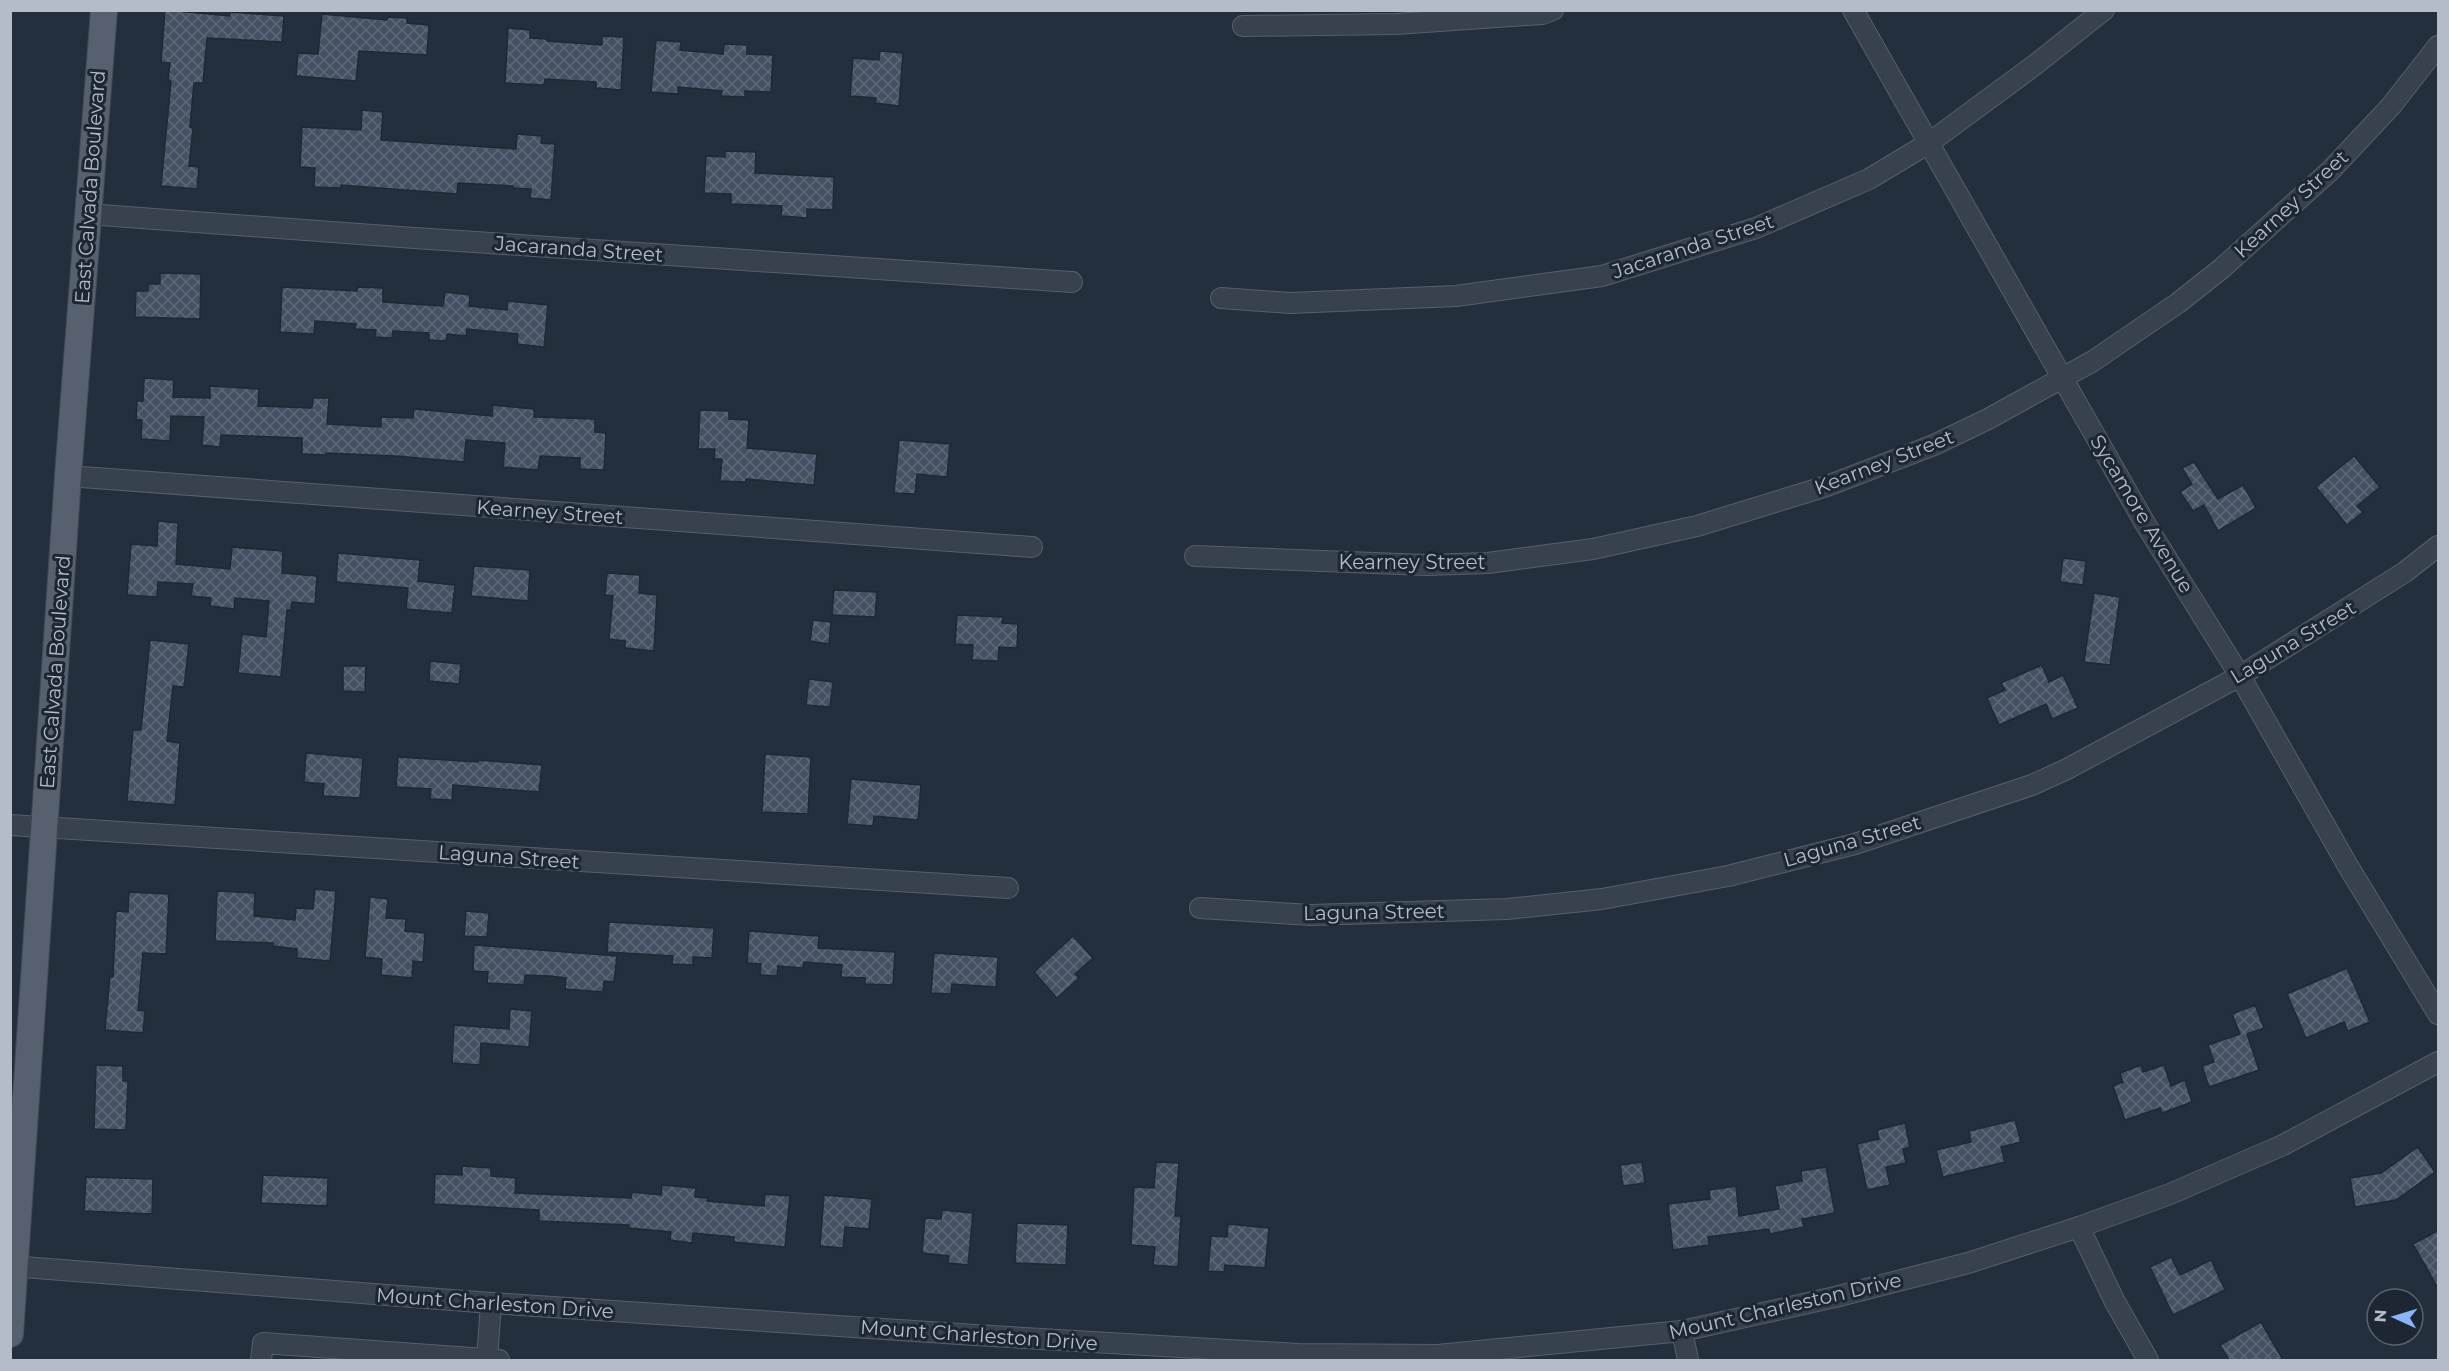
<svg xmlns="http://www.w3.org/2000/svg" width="2449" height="1371" viewBox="0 0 2449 1371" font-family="Montserrat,sans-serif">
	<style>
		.building { fill: url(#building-cross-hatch); stroke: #1f2835; stroke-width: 1.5 }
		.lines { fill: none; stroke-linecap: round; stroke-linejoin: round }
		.minor-casing { stroke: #565f6c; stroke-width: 22 }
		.major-casing { stroke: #414a57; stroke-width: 28 }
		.minor { stroke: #38414e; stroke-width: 20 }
		.major { stroke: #56606e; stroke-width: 26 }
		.labels { text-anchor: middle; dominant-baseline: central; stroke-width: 6; stroke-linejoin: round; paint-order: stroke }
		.street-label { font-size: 20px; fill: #b4bcc9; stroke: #1d2633 }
	</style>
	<defs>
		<pattern id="building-cross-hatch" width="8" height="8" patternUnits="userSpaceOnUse" patternTransform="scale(1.5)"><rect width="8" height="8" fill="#455162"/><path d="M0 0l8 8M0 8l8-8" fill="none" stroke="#5d6877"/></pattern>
	</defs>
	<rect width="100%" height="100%" fill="#242f3e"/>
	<!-- building -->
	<g class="building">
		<path d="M165 10 230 16V12L284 16 282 42 207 38 203 83H194L190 127 193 128 189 166 199 167 197 189 161 186 171 81 168 80 170 63 161 62Z"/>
		<path d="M322 14 387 20 388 17 407 18V23L429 25 427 55 359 51 356 81 296 76 298 53 318 54Z"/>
		<path d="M508 28 530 30V38L547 39V41L602 45V36L624 37 621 90 596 88V82L545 79 544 85 505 83Z"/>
		<path d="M656 40 681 42 680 50 723 54 724 44 747 45V54L773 55 771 92 745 91V97L721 96 722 91 678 87V94L651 92Z"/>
		<path d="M880 51 903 53 899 106 875 103 876 98 850 96 853 58 879 60Z"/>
		<path d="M362 110 383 112 381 140 516 149 517 134 542 136 541 143 555 144 551 200 530 198 531 189 513 188V186L458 183 457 194 341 185V188L314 187 315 168 300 167 302 127 361 130Z"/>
		<path d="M725 151 756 152 755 173 834 177 833 210 807 209V218L781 216 782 206 731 204V194L704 193 706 156 725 157Z"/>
		<path d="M160 273 201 274 200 319 135 317 136 291H148V284H160Z"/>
		<path d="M282 287 357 291 358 287 383 288V302L443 306 445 292 470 295 469 306 507 310 508 301 548 305 544 347 517 344 518 334 467 329 466 336 447 334 446 341 429 340V333L393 331 392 338 375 337 376 330 355 329 356 324 315 321 314 334 280 332Z"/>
		<path d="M144 378 174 380 173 397 210 398V386L259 389 258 406 312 408 313 398H329L327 424 381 427V417L413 418 414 409 492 416 493 405 534 409V417L595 419V432L606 433 604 470 580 469V458L540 456 538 470 503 467 505 443 466 440 464 462 396 456 326 453V455L302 454V438L221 435 220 447 202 445 204 417 171 416 170 441 141 439 142 420H136L137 401H143Z"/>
		<path d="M700 410 729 411V419L749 420 747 448 817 454 814 485 746 479V482L720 481 722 459H714L715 449H698Z"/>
		<path d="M899 440 950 444 947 477 917 474 915 494 894 493Z"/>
		<path d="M2354 456 2380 487 2357 506 2363 512 2347 525 2316 487Z"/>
		<path d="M2194 462 2218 499 2243 485 2256 508 2218 531 2204 505 2193 511 2180 492 2192 484 2182 468Z"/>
		<path d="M158 521 178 523 176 564 230 569 232 547 283 551 282 573 317 576 315 604 292 602 291 610H287L281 677 238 673 242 634 266 637 269 601 235 598 234 609 210 606 211 598 191 596 193 584 158 582 157 597 127 595 131 544 157 546Z"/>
		<path d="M338 553 420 560 418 581 455 585 452 613 406 609 408 588 336 582Z"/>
		<path d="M2063 558 2086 561 2083 585 2060 582Z"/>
		<path d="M474 566 530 570 528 601 471 596Z"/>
		<path d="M607 573 640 575 639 593 657 595 654 651 625 648V641L609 639 613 596 605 595Z"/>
		<path d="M834 590 877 592 875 617 832 615Z"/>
		<path d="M2094 593 2120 597 2110 665 2084 662Z"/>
		<path d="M957 615 1003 617 1002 623 1018 624 1017 648 999 647 998 661 972 660 973 645 955 644Z"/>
		<path d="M813 620 831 622 829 644 810 641Z"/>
		<path d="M150 640 189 644 184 687 173 686 167 741 180 743 175 805 127 801 133 730H141Z"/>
		<path d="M430 661 461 664 459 684 429 681Z"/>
		<path d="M2042 665 2049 682 2063 675 2078 708 2052 719 2046 704 1999 725 1987 698 2005 690 2001 683Z"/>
		<path d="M343 666H366L365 692 343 691Z"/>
		<path d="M809 679 833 682 830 707 806 705Z"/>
		<path d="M306 753 363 758 360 798 323 796 324 784 304 782Z"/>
		<path d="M765 754 811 757 808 814 762 812Z"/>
		<path d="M398 757 478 762V760L542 765 539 792 453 785 452 800 430 799 431 789 396 787Z"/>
		<path d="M851 779 921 785 918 820 874 816 873 826 847 824Z"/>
		<path d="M315 889 336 891 330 961 297 958V949L273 946V943L215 941 217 891 255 893 254 916 295 920 296 908 313 909Z"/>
		<path d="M129 892 169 894 166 954 143 953 138 1010 145 1011 143 1033 105 1030 110 976 113 977 116 911 128 912Z"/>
		<path d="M370 897 388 899 386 918 406 919 405 931 425 933 423 962 413 961 412 978 381 975 382 959 365 957Z"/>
		<path d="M466 911 489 913 487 937 464 936Z"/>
		<path d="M609 922 714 928 712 958 693 957V965L672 964 673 956 607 952Z"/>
		<path d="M749 931 819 936 818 948 895 952 893 985 865 984V978L841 977 842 965 804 962 803 968 778 966 777 976 760 975 761 964 747 963Z"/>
		<path d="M1073 936 1093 958 1075 974 1079 978 1057 998 1034 972Z"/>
		<path d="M474 945 617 956 614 982 604 981 603 992 565 989 566 978 550 976 525 975 524 985 487 983 488 972 473 971Z"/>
		<path d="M934 953 998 957 996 987 952 984 951 994 931 993Z"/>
		<path d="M2347 968 2370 1022 2348 1031 2344 1022 2306 1038 2287 994Z"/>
		<path d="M2255 1005 2264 1028 2247 1034 2259 1070 2209 1087 2202 1066 2214 1062 2208 1045 2240 1034 2232 1014Z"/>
		<path d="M510 1009 532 1011 529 1047 481 1043 480 1065 452 1063 454 1025 509 1029Z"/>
		<path d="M96 1065 123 1066V1081H128L126 1130 94 1129Z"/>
		<path d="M2141 1065 2143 1072 2164 1065 2171 1086 2185 1080 2192 1102 2162 1113 2160 1108 2125 1120 2113 1086 2123 1082 2120 1073Z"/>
		<path d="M2015 1120 2021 1142 2001 1147 2005 1162 1943 1177 1936 1150 1971 1142 1969 1131Z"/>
		<path d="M1905 1123 1910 1147 1903 1149 1906 1163 1886 1167 1890 1185 1867 1190 1857 1144 1879 1139 1877 1130Z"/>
		<path d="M2418 1147 2435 1172 2396 1200 2355 1207 2350 1178 2381 1173Z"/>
		<path d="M1156 1162 1179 1163 1175 1216H1181L1178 1267 1153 1265 1155 1247 1131 1245 1134 1187 1154 1188Z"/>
		<path d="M1642 1162 1645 1183 1623 1186 1620 1165Z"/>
		<path d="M462 1166 491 1168V1176L516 1178 515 1193 631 1198 632 1192 661 1195 662 1185 696 1188 695 1197 708 1198 707 1201 764 1206 765 1194 790 1196 785 1247 734 1242V1237L693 1233 692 1243 670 1240 671 1232 629 1228V1225L539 1221V1210L434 1204 435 1174 462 1175Z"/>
		<path d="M1826 1167 1835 1213 1802 1219 1804 1227 1770 1234 1769 1229 1708 1237 1709 1245 1673 1250 1668 1204 1710 1199 1709 1190 1736 1186 1739 1216 1779 1209 1775 1186 1802 1181 1801 1171Z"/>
		<path d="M263 1175 328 1178 327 1206 261 1203Z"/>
		<path d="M86 1177 153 1179 152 1214 84 1211Z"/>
		<path d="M824 1195 872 1199 869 1229 845 1227 843 1248 820 1246Z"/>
		<path d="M942 1210 973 1213 968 1265 948 1263 949 1256 922 1253 925 1218 941 1219Z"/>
		<path d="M1017 1223 1068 1225 1066 1265 1015 1263Z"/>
		<path d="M1228 1224 1269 1228 1265 1268 1225 1265 1224 1272 1208 1271 1211 1236 1227 1237Z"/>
		<path d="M2439 1230V1290L2413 1244Z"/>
		<path d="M2171 1257 2180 1275 2211 1260 2225 1290 2173 1315 2150 1267Z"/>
		<path d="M2261 1322 2283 1360H2229L2220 1345Z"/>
	</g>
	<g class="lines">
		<!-- minor casing -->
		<g class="minor-casing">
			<g id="minor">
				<path d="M1853 10 2146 525 2240 676 2348 866 2438 1014"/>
				<path d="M1243 26 1396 24 1542 14 1553 10"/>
				<path d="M87 214 400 237 1072 282"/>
				<path d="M1221 298 1290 303 1456 296 1602 276 1756 228 1869 179 1929 143 2036 64 2104 10"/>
				<path d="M68 476 1032 547"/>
				<path d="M1195 556 1426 565 1488 563 1593 549 1697 526 1827 486 1934 445 1988 419 2093 361 2178 303 2221 269 2330 171 2391 106 2438 46"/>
				<path d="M10 825 1008 888"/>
				<path d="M1200 908 1311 915 1507 909 1602 899 1728 876 1855 844 2032 785 2067 769 2240 676 2405 572 2438 546"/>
				<path d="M2079 1227 2115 1302 2148 1360"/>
				<path d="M10 1266 491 1303 975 1335 1298 1354 1438 1355 1682 1331 1835 1297 1968 1263 2079 1227 2170 1194 2283 1145 2438 1062"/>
				<path d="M1682 1331 1688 1360"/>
				<path d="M261 1360 263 1343 499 1360"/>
				<path d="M487 1360 491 1303"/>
			</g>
		</g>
		<!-- major casing -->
		<g class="major-casing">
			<path id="major" d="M10 1334 68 476 104 10"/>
		</g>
		<!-- minor -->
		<use href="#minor" class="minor"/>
		<!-- major -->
		<use href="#major" class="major"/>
	</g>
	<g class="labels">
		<!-- street labels -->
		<g class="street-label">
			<text transform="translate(90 187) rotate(-86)">East Calvada Boulevard</text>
			<text transform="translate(2291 204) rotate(-43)">Kearney Street</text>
			<text transform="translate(1693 246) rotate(-18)">Jacaranda Street</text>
			<text transform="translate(579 249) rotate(4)">Jacaranda Street</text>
			<text transform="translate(1884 462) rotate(-21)">Kearney Street</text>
			<text transform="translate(550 512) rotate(4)">Kearney Street</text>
			<text transform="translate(2142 514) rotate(59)">Sycamore Avenue</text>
			<text x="1412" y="562">Kearney Street</text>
			<text transform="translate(2293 642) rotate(-31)">Laguna Street</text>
			<text transform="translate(55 672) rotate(-86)">East Calvada Boulevard</text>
			<text transform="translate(1852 841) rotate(-16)">Laguna Street</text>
			<text transform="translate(509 857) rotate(4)">Laguna Street</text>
			<text transform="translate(1374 912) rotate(-1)">Laguna Street</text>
			<text transform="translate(495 1303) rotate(4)">Mount Charleston Drive</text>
			<text transform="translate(1785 1306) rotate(-13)">Mount Charleston Drive</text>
			<text transform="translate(979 1335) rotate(4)">Mount Charleston Drive</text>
		</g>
	</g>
	<!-- border -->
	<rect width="2449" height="1371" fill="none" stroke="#b4bcc9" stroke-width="24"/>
	<!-- north arrow -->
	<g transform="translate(2395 1317) rotate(274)"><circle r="28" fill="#1d2633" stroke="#59626f" stroke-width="1.5"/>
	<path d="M0-4.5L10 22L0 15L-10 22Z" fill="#8ab4f8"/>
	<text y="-9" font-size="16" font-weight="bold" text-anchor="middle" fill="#b4bcc9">N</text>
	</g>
</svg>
